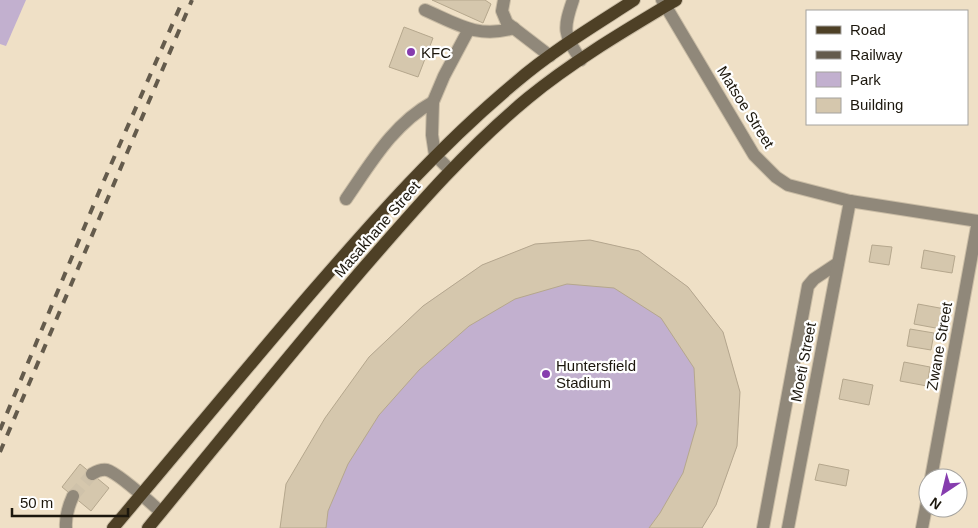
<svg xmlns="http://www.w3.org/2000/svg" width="978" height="528" viewBox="0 0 978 528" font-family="Arial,sans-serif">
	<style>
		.green { fill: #c2b0cf }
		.building { fill: #d5c7ad; stroke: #b5a78d }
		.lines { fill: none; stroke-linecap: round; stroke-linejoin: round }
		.minor-tunnel { stroke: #cfc2aa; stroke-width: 12; stroke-dasharray: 12 6; stroke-linecap: butt }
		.minor-casing { stroke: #c9bca5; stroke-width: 14 }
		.major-casing { stroke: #c9bca5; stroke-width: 14 }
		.minor { stroke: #90887a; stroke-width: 12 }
		.major { stroke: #4e4026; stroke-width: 12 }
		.rail { stroke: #645b4c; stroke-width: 4; stroke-dasharray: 9 9; stroke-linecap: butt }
		.poi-dot { fill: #863cae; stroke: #fff; stroke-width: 2 }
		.labels { text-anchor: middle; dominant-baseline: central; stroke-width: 4.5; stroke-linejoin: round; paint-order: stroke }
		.poi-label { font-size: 15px; fill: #1c170d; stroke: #fff; text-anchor: start }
		.street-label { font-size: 15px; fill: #1c170d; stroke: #fff }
	</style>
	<rect width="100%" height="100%" fill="#efe0c6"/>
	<!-- green -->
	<g class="green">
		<path d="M0 0H26L6 46 0 44Z"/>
		<path d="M590 240 639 251 688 287 723 332 740 392 737 446 716 505 702 528H280L369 357 423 306 482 265 535 244Z"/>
	</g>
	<!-- building -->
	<g class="building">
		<path d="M432 0H485L491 4 483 23Z"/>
		<path d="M404 27 433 38 418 77 389 67Z"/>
		<path d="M590 240 639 251 688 287 723 332 740 392 737 446 716 505 702 528H649L660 513 683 473 697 424 694 368 661 318 614 288 567 284 515 299 469 326 419 370 379 415 348 464 328 511 326 528H280L286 484 325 418 369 357 423 306 482 265 535 244Z"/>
		<path d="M872 245 892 247 889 265 869 262Z"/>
		<path d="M924 250 955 256 952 273 921 268Z"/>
		<path d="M918 304 945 309 941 329 914 324Z"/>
		<path d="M910 329 934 333 931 350 907 346Z"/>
		<path d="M904 362 930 367 927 386 900 381Z"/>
		<path d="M843 379 873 385 869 405 839 399Z"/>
		<path d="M80 464 109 488 91 511 62 487Z"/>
		<path d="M819 464 849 470 846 486 815 480Z"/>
	</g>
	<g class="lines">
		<!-- minor-tunnel -->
		<path class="minor-tunnel" d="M73 496 92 474"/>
		<!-- minor casing -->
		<g class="minor-casing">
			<g id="minor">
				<path d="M504 0 502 11 507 23 550 56"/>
				<path d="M573 0C563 29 563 34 581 60"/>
				<path d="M662 0 754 155 776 177 788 185 850 201 978 221"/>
				<path d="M425 10C457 24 478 39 514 28"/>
				<path d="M450 170 435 155 432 135 433 102 444 76 469 29"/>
				<path d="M346 199C371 163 393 124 433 102"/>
				<path d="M92 474C97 471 101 469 107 470 118 473 151 503 161 512"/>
				<path d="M931 478 978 221"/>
				<path d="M66 528C65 516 68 507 73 496"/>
				<path d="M763 528 808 286 814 279 838 263"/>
				<path d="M788 528 850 201"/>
				<path d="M922 528 928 497"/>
			</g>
		</g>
		<!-- major casing -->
		<g class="major-casing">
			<g id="major">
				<path d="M113 528C179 450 244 371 311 293 376 218 439 146 516 82 552 51 594 26 634 0"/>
				<path d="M148 528C219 442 288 356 360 272 413 211 465 150 528 98 573 61 626 30 676 0"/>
			</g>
		</g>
		<!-- minor -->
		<use href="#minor" class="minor"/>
		<!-- major -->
		<use href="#major" class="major"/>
		<!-- rail -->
		<g class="rail">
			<path d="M0 430 99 192 183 0"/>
			<path d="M0 452 192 0"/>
		</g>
	</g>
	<!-- markers -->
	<g class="poi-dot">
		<circle cx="411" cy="52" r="5"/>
		<circle cx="546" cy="374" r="5"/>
	</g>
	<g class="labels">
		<!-- poi labels -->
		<g class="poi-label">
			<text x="421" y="52">KFC</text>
			<text x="556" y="365">Huntersfield<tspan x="556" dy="17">Stadium</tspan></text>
		</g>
		<!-- street labels -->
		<g class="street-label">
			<text transform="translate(746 107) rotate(58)">Matsoe Street</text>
			<text transform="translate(377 229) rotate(-49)">Masakhane Street</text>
			<text transform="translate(939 346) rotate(-80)">Zwane Street</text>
			<text transform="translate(803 362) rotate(-79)">Moeti Street</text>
		</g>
	</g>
	<!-- legend -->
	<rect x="806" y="10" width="162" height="115" fill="#ffffff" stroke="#a4a29e"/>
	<rect x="816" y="26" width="25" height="8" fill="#4e4026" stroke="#a4a29e"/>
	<text x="850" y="35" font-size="15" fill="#1c170d">Road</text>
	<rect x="816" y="51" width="25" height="8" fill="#645b4c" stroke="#a4a29e"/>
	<text x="850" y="60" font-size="15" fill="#1c170d">Railway</text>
	<rect x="816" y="72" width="25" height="15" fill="#c2b0cf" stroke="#a4a29e"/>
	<text x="850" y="85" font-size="15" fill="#1c170d">Park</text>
	<rect x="816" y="98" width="25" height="15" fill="#d5c7ad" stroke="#a4a29e"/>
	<text x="850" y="110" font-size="15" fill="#1c170d">Building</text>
	<!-- north arrow -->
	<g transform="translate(943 493) rotate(215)"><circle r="24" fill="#ffffff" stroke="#a4a29e"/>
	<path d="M0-4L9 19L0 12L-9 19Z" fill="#863cae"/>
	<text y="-8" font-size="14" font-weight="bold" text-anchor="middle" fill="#1c170d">N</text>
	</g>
	<!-- scale -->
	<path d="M12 508v8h116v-8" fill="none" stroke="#1c170d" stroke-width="2.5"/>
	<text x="20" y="508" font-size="15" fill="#1c170d" stroke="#ffffff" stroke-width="4" paint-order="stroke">50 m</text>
</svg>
